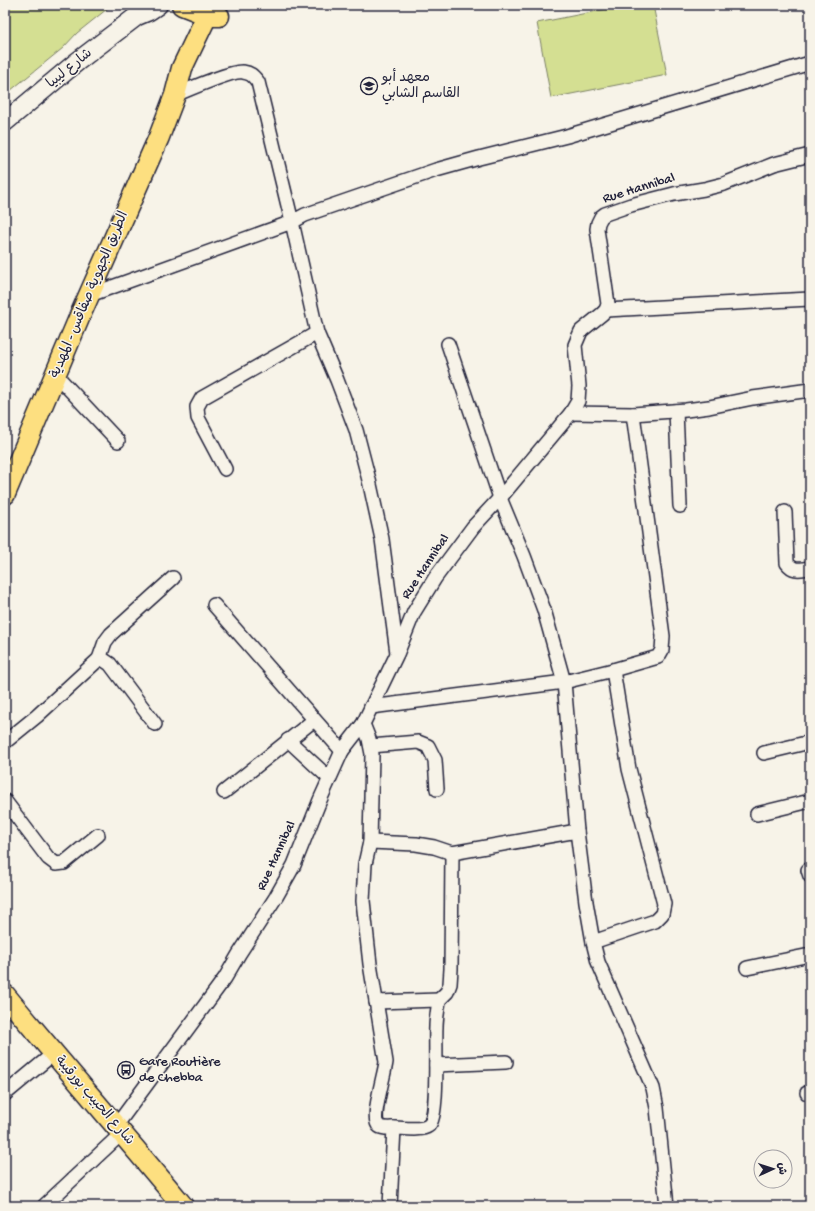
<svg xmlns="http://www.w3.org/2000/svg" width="815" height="1211" viewBox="0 0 815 1211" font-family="'Gochi Hand','Playpen Sans Arabic',sans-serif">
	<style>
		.green { fill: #d4df92; stroke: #7b8066 }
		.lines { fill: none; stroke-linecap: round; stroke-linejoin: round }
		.minor-casing { stroke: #22223b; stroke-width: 16 }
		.secondary-casing { stroke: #22223b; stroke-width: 21 }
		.primary-casing { stroke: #22223b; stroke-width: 23 }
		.minor { stroke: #f7f3e8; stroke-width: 13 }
		.secondary { stroke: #f7f3e8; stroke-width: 18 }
		.primary { stroke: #fddf80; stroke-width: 20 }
		.labels { text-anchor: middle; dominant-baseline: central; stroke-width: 3; stroke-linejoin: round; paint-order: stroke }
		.street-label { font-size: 14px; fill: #22223b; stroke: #f7f3e8 }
		.poi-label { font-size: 14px; fill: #22223b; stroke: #f7f3e8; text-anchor: start }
	</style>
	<rect width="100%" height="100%" fill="#f7f3e8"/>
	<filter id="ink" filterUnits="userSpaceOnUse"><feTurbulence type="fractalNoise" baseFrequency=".025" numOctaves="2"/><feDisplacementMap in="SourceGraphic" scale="8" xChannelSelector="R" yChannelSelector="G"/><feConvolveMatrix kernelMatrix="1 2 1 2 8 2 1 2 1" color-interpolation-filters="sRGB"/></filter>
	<g filter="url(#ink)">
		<!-- green -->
		<g class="green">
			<path d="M5 5H112L77 33 63 48 5 95Z"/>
			<path d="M627 5H653L667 75 551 98 537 23Z"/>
		</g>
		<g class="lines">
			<!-- minor casing -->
			<g class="minor-casing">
				<g id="minor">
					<path d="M175 95C187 90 233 70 243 72 251 73 253 76 258 82L292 222 305 215 436 170 479 158 567 136 810 63"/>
					<path d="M90 295 292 222 317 333 337 380 356 430 369 480 382 539 397 653"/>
					<path d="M606 310 810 299"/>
					<path d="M448 344 500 498 524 556 544 610 564 682 577 831 586 902 593 942 598 962 653 1088 657 1108 667 1206"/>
					<path d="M55 374 118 441"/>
					<path d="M676 411 680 506"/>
					<path d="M571 413 633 414 686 410 709 407 753 398 810 390"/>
					<path d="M225 469 198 418 197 407 202 398 317 333"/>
					<path d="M785 512 787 563C794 572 800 569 810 568"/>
					<path d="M214 605 342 751"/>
					<path d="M99 659 104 660 110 664 155 724"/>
					<path d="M371 707 564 682 613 670 658 657 662 650 663 636 633 414"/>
					<path d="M363 724 369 739 372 754 370 842 365 864 363 901 370 964 386 1062C385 1073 370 1120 379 1126 383 1129 390 1128 394 1128L390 1206"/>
					<path d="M288 740 329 778"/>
					<path d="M5 742 37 716 99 659 105 642 111 634 173 578"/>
					<path d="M371 746 418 742 428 746 435 760 437 789"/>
					<path d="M764 753 810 742"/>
					<path d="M224 792 314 720"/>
					<path d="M5 801 48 858 56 864 64 863 98 835"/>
					<path d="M757 814 810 801"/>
					<path d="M370 842 416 844 434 847 452 853 577 831"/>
					<path d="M808 870 810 876"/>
					<path d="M593 942 655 921 662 914 664 904 629 769 613 670"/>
					<path d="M747 968 810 955"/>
					<path d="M376 1002 439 1000"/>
					<path d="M436 1065 506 1062"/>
					<path d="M807 1093H810"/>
					<path d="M5 1094 53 1054"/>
					<path d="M116 1126 225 978 239 954 276 897 294 865 320 800 342 751 363 724 397 654 414 612 435 578 473 527 500 498 571 413 578 401 579 386 575 345 581 331 602 314 606 310 608 304 597 229 598 223 601 217 605 214 631 205 674 194 704 189 724 184 774 164 810 155"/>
					<path d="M394 1128C403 1128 421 1131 428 1126 439 1120 435 1042 436 1027 436 1018 438 1009 439 1000L447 992 450 984 451 969 452 853"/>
					<path d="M44 1206 122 1133"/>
				</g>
			</g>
			<!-- secondary casing -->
			<g class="secondary-casing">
				<path id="secondary" d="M5 122 78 61 137 16 149 11 158 5"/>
			</g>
			<!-- primary casing -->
			<g class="primary-casing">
				<g id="primary">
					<path d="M182 5 210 16H219"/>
					<path d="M5 494 82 311 159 137 175 95 182 68 212 5"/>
					<path d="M5 995C64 1066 124 1135 183 1206"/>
				</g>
			</g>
			<!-- minor -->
			<use href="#minor" class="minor"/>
			<!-- secondary -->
			<use href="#secondary" class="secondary"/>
			<!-- primary -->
			<use href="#primary" class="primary"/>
		</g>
	</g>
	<!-- icons -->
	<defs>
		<g id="school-ring" transform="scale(0.9)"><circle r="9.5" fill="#f7f3e8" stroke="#22223b" stroke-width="1.5"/><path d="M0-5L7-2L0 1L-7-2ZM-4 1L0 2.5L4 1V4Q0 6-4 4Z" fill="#22223b"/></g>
		<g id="bus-ring" transform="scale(0.9)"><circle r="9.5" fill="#f7f3e8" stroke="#22223b" stroke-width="1.5"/><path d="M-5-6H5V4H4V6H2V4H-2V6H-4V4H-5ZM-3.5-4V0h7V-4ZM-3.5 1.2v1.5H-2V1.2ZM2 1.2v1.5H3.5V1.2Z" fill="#22223b"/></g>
	</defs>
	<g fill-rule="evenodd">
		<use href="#school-ring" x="369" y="86"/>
		<use href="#bus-ring" x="126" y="1070"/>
	</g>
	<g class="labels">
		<!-- street labels -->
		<g class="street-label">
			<text transform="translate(70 69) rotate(-39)">شارع ليبيا</text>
			<text transform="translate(639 189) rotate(-17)">Rue Hannibal</text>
			<text transform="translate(90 295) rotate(-67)">الطريق الجهوية صفاقس - المهدية</text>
			<text transform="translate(426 567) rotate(-56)">Rue Hannibal</text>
			<text transform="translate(277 856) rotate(-65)">Rue Hannibal</text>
			<text transform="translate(94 1101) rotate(49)">شارع الحبيب بورقيبة</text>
		</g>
		<!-- poi labels -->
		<g class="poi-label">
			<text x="382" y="78">معهد أبو<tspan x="382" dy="16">القاسم الشابي</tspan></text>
			<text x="139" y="1062">Gare Routière<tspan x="139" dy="16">de Chebba</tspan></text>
		</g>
	</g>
	<!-- margin -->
	<rect width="815" height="1211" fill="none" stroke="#f7f3e8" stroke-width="20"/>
	<rect x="10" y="10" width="795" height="1191" fill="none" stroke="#22223b" stroke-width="1.5" filter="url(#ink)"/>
	<!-- north arrow -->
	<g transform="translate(773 1169) rotate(87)"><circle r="19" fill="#f7f3e8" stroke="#a29fa3"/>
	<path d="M0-3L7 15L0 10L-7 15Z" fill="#22223b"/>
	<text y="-6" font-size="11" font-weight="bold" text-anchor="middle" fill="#22223b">ش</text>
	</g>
</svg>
